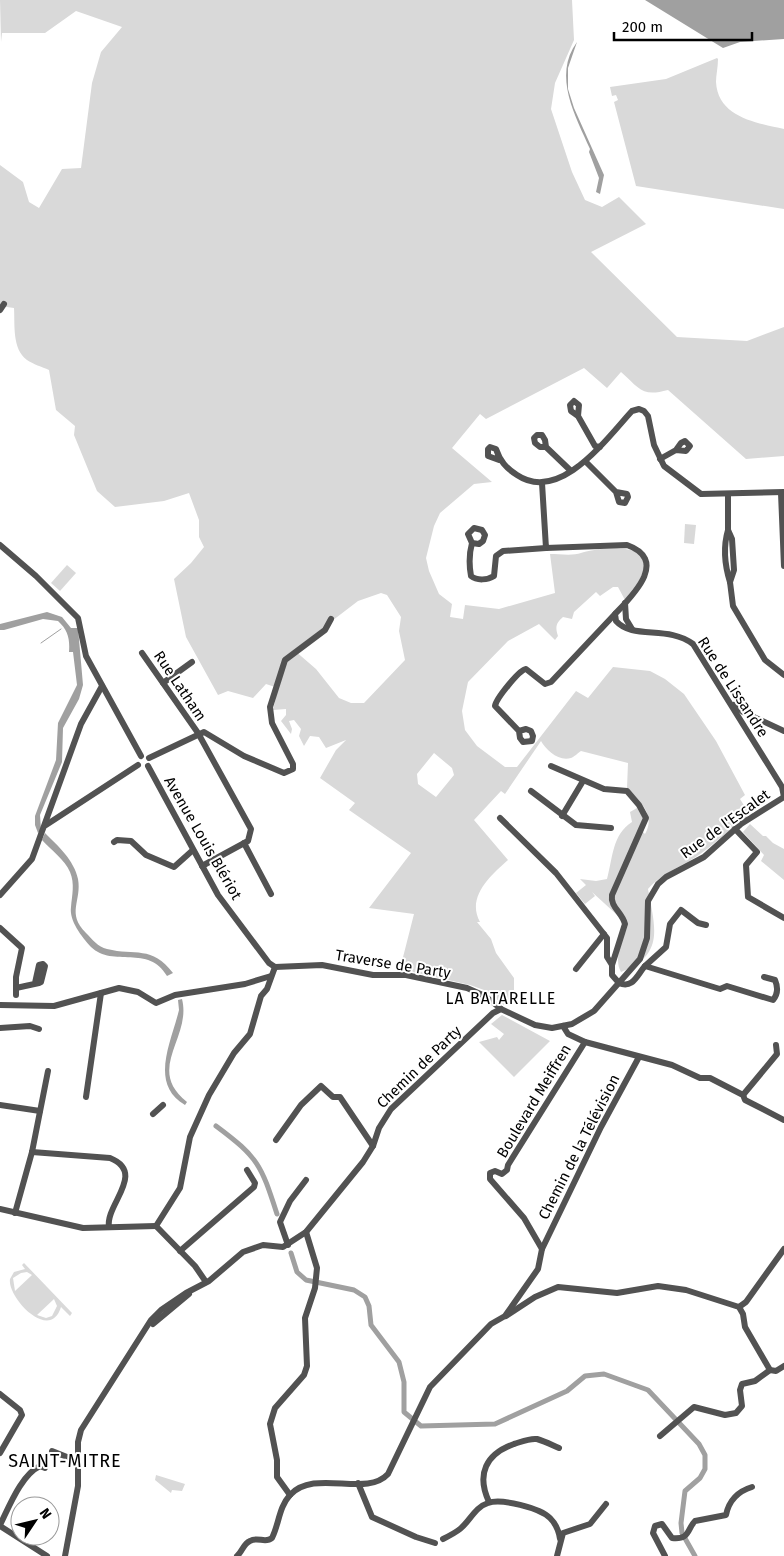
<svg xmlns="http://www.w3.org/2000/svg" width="784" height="1556" viewBox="0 0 784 1556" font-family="'Fira Sans',sans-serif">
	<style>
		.green { fill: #d9d9d9; fill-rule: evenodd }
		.water { fill: #a0a0a0 }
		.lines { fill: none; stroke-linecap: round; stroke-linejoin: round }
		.stream { stroke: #a0a0a0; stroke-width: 1 }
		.canal { stroke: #a0a0a0; stroke-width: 5 }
		.minor { stroke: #525252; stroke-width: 6 }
		.labels { text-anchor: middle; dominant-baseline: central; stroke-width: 4; stroke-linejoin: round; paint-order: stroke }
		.street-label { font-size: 15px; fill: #000; stroke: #fff }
		.neighbourhood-label { font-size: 16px; letter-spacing: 1px; fill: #000; stroke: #fff }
		.quarter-label { font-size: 18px; letter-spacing: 1px; fill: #000; stroke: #fff }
	</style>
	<rect width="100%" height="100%" fill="#fff"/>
	<!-- green -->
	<g class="green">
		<path d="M0 0H572L574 40 555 83 551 109 572 172 585 200 602 207 619 197 646 224 591 252 677 337 747 341 784 327V456L746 459 668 390C642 397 640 389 621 372L607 388 584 368 486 419 480 414 452 448 492 482 474 484 440 513 434 526 426 558 429 571 439 594 452 604 450 617 463 619 465 605 499 609 555 593 550 554C559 554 573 556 581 553 592 549 654 539 643 571 640 583 631 590 625 600L618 587H613L600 596 596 592 574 612 572 619 563 617C556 623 555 627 558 636L555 640 539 624 508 641 468 682 462 711 465 730 477 746 505 767H517L576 691 588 698 613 667 650 671 665 679 684 694 716 741 745 795 740 799 750 815C733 826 719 840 703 852 685 866 664 871 648 889 655 928 665 955 621 972 613 958 623 940 628 925L592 892 595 896 585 904 576 893 586 885 580 879 596 881 607 879C613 857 612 835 632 822L630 812 637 808 643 818 639 828 645 834C656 815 640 801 627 788L628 763 581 751C578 753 574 757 571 758 559 762 546 750 541 741L505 794 501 791 474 820 508 860C491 875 466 897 480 922H477L491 939 496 953 514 978V993L504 1005 484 990 470 985 400 969 414 914 369 908 411 853 349 810 355 803 320 778 336 750 346 740 326 748 319 737 310 736 304 746 299 736 301 729 294 720 289 721 292 729 291 734 281 721 286 715V709L273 710 278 688 266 684 253 698 228 691 218 695 186 637 174 579 191 563 204 547 199 537V520L189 493 164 501 115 507 97 491 74 435 75 426 56 410 49 370C42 367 33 364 27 360 12 349 15 325 14 308L0 306V165L23 182 29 202 39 208 62 169 81 168 92 83 101 52 122 27 76 11 45 33H2L1 42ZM381 593 387 595 401 617 399 631 405 660 364 703H351L339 698 316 669 294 650 358 601ZM434 753 452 768 454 775 436 797 418 784 417 774Z"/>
		<path d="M717 58 718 59C718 67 716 75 716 82 718 118 758 123 784 129V209L636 186 614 102 618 100 616 95 612 96 610 87 666 79Z"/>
		<path d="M685 524 696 525 694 544 684 543Z"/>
		<path d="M67 565 76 573 60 591 51 583Z"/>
		<path d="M750 824 763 836H766L773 843 784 849V880L761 861 764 855 743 832Z"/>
		<path d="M502 1015 550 1041 514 1077 479 1042 497 1037 499 1040 504 1034 491 1024Z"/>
		<path d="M24 1263 72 1313 70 1316 61 1307C50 1343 7 1297 10 1279L14 1272 25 1269 22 1265ZM27 1272 32 1275 15 1291 13 1278 21 1273ZM54 1299 57 1306 52 1316 46 1318 37 1315Z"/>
		<path d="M156 1475 185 1484 182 1491 172 1490 171 1493 155 1480Z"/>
	</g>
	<!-- water -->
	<g class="water">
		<path d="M645 0H784V39L740 42 723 48Z"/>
		<path d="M577 42 568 68V89L574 108 604 175 600 194 596 192 599 178 589 152 590 149C576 117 552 76 577 42Z"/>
		<path d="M47 612 62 617 71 628H78L83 685 79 699 63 728 62 762 40 815 41 830 38 833 35 825V816L56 760 58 723 77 685 73 652H69C70 639 68 630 58 621L43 619 4 630H0V624Z"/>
		<path d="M45 833C58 846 74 860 78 879 82 901 66 913 86 933 92 939 98 947 107 949 135 956 152 945 173 973L167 976C149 944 113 968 91 947 82 937 69 921 71 907 72 895 75 884 70 872 65 860 51 850 42 840Z"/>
		<path d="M182 999C192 1038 145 1069 187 1102L185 1105C149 1084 171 1043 179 1010L178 1000Z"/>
	</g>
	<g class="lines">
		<!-- stream -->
		<path class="stream" d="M41 643 61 629"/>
		<!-- canal -->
		<g class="canal">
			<path d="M216 1126C259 1158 261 1165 277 1214"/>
			<path d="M291 1253 297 1272 306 1280 354 1290 365 1297 369 1306 371 1325 399 1362 404 1382V1412L421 1426 495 1424 567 1391 585 1376 604 1374 648 1390 699 1444 705 1455V1469L700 1478 685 1491 681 1523 682 1533 695 1556"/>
		</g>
		<!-- minor -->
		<g class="minor">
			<path d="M0 310 4 304"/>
			<path d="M578 416 579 405 574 401 570 405 571 411 578 416 595 446 600 447"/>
			<path d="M546 447 545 440 542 435H537L534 438 535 443 540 447H546L570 470"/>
			<path d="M660 459 676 450 686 451 690 446 685 441 681 443 676 450"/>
			<path d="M499 460 488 456V449L490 447 496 449C500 461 506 468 517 475 560 504 607 438 632 411L639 409 644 411 648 416 654 445 664 466 701 494 784 492"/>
			<path d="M586 462 616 492 627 494 628 497 625 503 619 502 616 492"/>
			<path d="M542 483 546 548 627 545C669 560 633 595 615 614L616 621C633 640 668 625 693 644L769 766 782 787 784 797"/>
			<path d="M781 493 784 566"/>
			<path d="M728 495V530L732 539 734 570 730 582 733 606 765 660 784 675"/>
			<path d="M728 530C723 547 725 566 730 582"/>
			<path d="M472 543 479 544 483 541 485 535 482 530 474 528 468 534 472 543C469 554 469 565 471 576 477 581 488 580 494 576L496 556 503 551 546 548"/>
			<path d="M0 545 36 576 78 618 86 656 141 756"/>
			<path d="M625 603 626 619 632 629"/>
			<path d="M142 653 198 733 251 829 248 841 202 866"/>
			<path d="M163 683 192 662"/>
			<path d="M734 705 743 712 784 731"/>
			<path d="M519 731 520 738 523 742 532 741 533 736 531 731 526 729 519 731 495 706C496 699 519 670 526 669L545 684 551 682 615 614"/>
			<path d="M149 758 204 732 244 756 284 773 293 769V764L272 723 270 707 285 660 325 630 331 619"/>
			<path d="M148 766 218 895 269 963 275 967"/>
			<path d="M551 766 604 789 627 791 639 805 646 818 612 895C610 907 622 912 625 924L612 965"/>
			<path d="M531 791 576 825 611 828"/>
			<path d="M562 816 583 781"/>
			<path d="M500 818 556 873 607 938V957L612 965V975L619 983"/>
			<path d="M46 825 138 765"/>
			<path d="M735 829 757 852 746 865 748 897 784 918"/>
			<path d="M114 842 117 840 131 841 146 855 174 867 193 850"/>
			<path d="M244 843 271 894"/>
			<path d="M0 895 32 859 81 724 102 686"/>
			<path d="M0 928 22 948 16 977V995"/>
			<path d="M645 966 666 947 670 924 681 910 698 923 706 925"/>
			<path d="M275 967 322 965 373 975H406L467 988 485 996 501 1009 535 1025 552 1028 572 1024 594 1011 640 959 647 938 648 901 658 884 666 877 704 857 741 824 784 797"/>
			<path d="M576 969 604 934"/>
			<path d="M619 983C633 989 637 975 645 966L720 989 727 986 773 1000C778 994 778 987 775 980L764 977"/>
			<path d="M16 988 39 983 41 982 45 966 43 964 39 965 35 983"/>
			<path d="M0 1005 54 1006 119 988 138 992 156 1003 175 995 245 984 271 976"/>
			<path d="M563 1026 568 1034 585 1042 672 1065 700 1078H710L743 1095 745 1100 784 1120"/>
			<path d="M0 1028 30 1026 39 1029"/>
			<path d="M743 1095 777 1054 776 1045"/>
			<path d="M86 1097 101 993"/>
			<path d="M0 1105 40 1111"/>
			<path d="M153 1114 163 1105"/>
			<path d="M276 1140 301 1105 321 1086 333 1097H340L373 1146"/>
			<path d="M32 1152 110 1158C147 1173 105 1205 109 1227"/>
			<path d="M0 1209 83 1228 156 1226"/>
			<path d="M15 1213 32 1152 48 1071"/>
			<path d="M156 1226 180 1188 190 1137 209 1095 234 1053 250 1034 261 996 267 989 275 967"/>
			<path d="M156 1226 195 1266 206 1282"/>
			<path d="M288 1245 280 1222 290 1201 306 1180"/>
			<path d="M542 1249 601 1127 639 1057"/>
			<path d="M180 1251 254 1187 255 1183 247 1170"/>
			<path d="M739 1307 746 1302 784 1249"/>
			<path d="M506 1316 535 1297 558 1287 617 1293 658 1286 686 1290 739 1307 743 1314 745 1327 770 1370 776 1371 784 1366"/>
			<path d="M153 1324 189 1294"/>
			<path d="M0 1394 20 1410 22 1415 0 1453"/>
			<path d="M660 1436 694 1407 725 1415 736 1413 742 1406 740 1390 742 1384 755 1381 770 1370"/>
			<path d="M52 1451 77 1461"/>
			<path d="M358 1483 372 1517 416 1537 435 1543"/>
			<path d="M290 1495 277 1477V1460L270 1424 275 1408 304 1375 307 1366 305 1318 315 1288 317 1268 306 1232"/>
			<path d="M489 1502C476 1474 486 1454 514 1444 521 1442 529 1438 537 1439 544 1441 552 1445 559 1448"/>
			<path d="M0 1525C9 1507 21 1475 40 1466L45 1468"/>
			<path d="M0 1526 47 1556"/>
			<path d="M443 1539C449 1536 455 1533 460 1529 470 1521 475 1507 488 1503 501 1498 540 1508 550 1518 556 1524 559 1531 560 1539"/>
			<path d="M65 1556 78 1486V1442L81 1430 151 1320 161 1310 186 1293 209 1281 243 1252 263 1245 283 1247 306 1232 363 1162 373 1146 379 1128 391 1109 493 1013 501 1009"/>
			<path d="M237 1556C243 1551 243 1544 250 1541 258 1536 265 1544 272 1538 279 1524 279 1507 290 1495 315 1468 366 1498 388 1474L430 1387 491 1324 505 1316 538 1269 542 1249 524 1218 490 1179V1173L495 1171 502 1174 507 1170 508 1165 585 1042"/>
			<path d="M557 1556 563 1533 590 1524 606 1504"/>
			<path d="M665 1556 653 1533 655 1526 662 1524 672 1538C690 1540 687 1529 695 1521L726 1515C729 1500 739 1491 752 1487"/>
		</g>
	</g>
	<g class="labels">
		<!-- street labels -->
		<g class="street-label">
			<text transform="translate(180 686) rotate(56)">Rue Latham</text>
			<text transform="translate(733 687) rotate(57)">Rue de Lissandre</text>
			<text transform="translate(725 824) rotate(-36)">Rue de l'Escalet</text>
			<text transform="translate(203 838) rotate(60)">Avenue Louis Blériot</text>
			<text transform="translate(393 964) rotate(9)">Traverse de Party</text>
			<text transform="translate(419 1067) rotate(-44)">Chemin de Party</text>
			<text transform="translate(534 1101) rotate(-59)">Boulevard Meiffren</text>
			<text transform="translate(579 1147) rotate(-63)">Chemin de la Télévision</text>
		</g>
		<!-- neighbourhood labels -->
		<g class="neighbourhood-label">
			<text x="501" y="998">LA BATARELLE</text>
		</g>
		<!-- quarter labels -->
		<g class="quarter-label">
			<text x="65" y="1461">SAINT-MITRE</text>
		</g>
	</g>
	<!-- north arrow -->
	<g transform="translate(35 1521) rotate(55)"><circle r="24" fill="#ffffff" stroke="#999999"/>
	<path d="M0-4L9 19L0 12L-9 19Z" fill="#000000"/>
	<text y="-8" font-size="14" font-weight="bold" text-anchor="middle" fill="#000000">N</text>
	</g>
	<!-- scale -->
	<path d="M614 32v8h138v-8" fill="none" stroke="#000000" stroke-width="2.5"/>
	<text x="622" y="32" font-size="15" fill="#000000" stroke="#ffffff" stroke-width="4" paint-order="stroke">200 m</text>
</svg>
